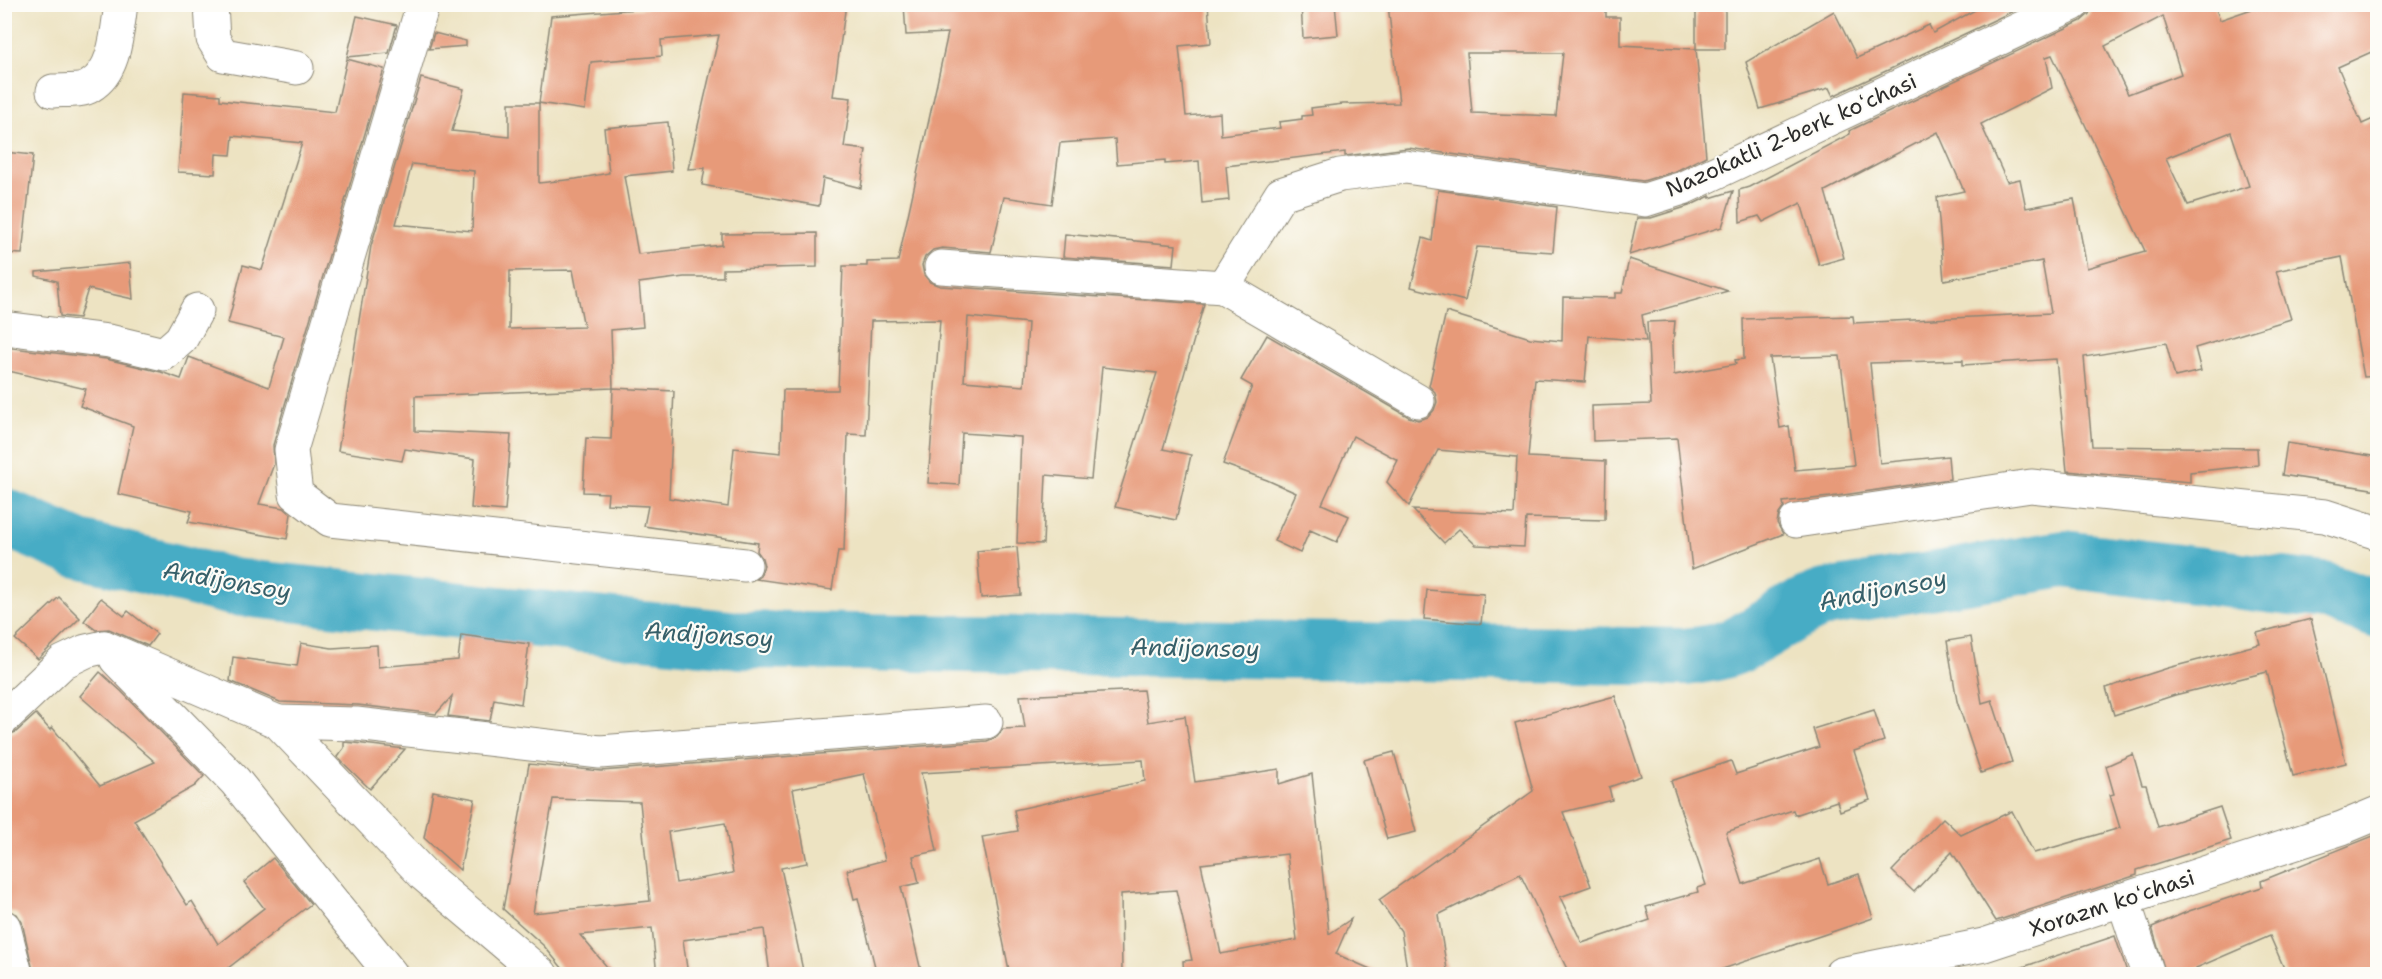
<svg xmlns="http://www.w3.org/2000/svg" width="2382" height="979" viewBox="0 0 2382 979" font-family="'Shantell Sans',sans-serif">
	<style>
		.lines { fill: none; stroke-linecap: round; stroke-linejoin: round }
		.river { stroke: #46acc5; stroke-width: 58 }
		.building { fill: #e79a79; fill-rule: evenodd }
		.minor-casing { stroke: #8c8776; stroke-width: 35 }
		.minor { stroke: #fff; stroke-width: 33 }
		.labels { text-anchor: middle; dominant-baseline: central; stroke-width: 4.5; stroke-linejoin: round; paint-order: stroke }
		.street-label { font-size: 22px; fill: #2b2b2b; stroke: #fdfcf7 }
		.water-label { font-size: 24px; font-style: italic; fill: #365f69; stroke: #fdfcf7 }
	</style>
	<rect width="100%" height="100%" fill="#fdfcf7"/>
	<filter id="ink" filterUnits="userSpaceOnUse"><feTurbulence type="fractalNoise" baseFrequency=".0167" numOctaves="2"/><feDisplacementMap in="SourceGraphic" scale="12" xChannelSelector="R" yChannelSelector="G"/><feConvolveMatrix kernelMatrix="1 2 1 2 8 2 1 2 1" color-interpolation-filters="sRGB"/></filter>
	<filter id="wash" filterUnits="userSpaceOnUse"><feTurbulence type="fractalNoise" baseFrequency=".008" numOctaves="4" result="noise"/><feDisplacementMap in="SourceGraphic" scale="24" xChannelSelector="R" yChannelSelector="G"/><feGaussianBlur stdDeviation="1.35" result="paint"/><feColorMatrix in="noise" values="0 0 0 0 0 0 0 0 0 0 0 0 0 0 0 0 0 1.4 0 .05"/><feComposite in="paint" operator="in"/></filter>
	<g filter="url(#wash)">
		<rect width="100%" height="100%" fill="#ede3c2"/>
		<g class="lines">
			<!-- river -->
			<path class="river" d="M4 517 79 549 233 587 739 640 1685 657C1705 654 1726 652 1743 642 1771 628 1795 608 1825 598L2064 559 2324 591 2378 610"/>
		</g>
		<g id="blocks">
			<!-- building -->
			<g class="building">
				<path d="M699 4H846L833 96 851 98 844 147 866 150 861 188 823 178 819 206 702 185 705 168 688 169 719 35 661 40 662 56 591 62 585 110 539 103 551 16Z"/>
				<path d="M904 4H1208L1211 43 1179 46 1186 116 1220 113 1221 135 1280 128 1279 122 1302 119V116L1312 115 1311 108 1343 104 1399 103 1388 4H1606V17H1620V45L1696 49 1706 156 1676 171 1643 181 1408 148 1345 156V152L1226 166 1229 200 1202 203 1199 161 1165 164V160L1117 164 1115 139 1060 143 1052 204 1004 197 991 252 942 248 933 250 925 257 922 265 924 275 930 282 940 286 1204 304 1163 449 1191 455 1176 520 1115 507 1157 373 1102 367 1091 479 1046 475 1043 544 1017 543 1021 437 962 433 959 485 928 483 940 320 871 321 866 435 848 434 844 551H838L832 590 756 579 760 576 764 566 762 558 757 551 758 543 644 526 648 506 607 504 608 493 583 492 586 438 611 439 613 388 674 391 669 498 728 507 734 448 781 453 783 390H838L843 266H867V262L898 261 948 33 906 35ZM1467 53H1563L1556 116 1472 113ZM968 317 1028 323 1024 386 964 381Z"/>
				<path d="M1301 4H1335L1338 35 1303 38Z"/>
				<rect x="1696" y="4" width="29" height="45"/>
				<path d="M1986 4H2028L1833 96 1829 88 1760 109 1746 62 1834 11 1857 58 1929 25 1933 33Z"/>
				<path d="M2092 4H2214L2220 20 2266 4H2378V49L2338 67 2362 124 2378 117V376L2364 377 2342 257 2276 271 2291 319 2195 348 2201 371 2175 377 2166 343 2084 357 2092 446 2257 448 2258 465 2190 472V482L2067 471 2056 359 1963 365V360L1870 363 1880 463 1948 456 1950 479 1830 497 1783 502 1784 507 1779 514 1777 523 1783 534 1692 569 1677 438 1593 441 1592 406 1651 404 1647 322 1675 321 1673 344 1674 375 1736 364 1735 360 1744 359 1743 319 1853 316 1854 323 2051 313 2042 261 1944 280 1937 197 1964 191 1938 132 1825 191 1844 258 1819 265 1801 203 1763 222 1759 216 1740 222 1739 190 1749 187 1850 134 1849 131 2081 21 2089 14ZM2163 16 2181 74 2128 94 2105 46ZM2052 55 2145 251 2087 268 2074 199 2026 208 2020 179 2007 182 1981 124 2052 88 2046 57ZM2231 132 2249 186 2188 205 2166 158ZM1840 356 1854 465 1795 470 1789 426 1780 428 1770 358Z"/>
				<path d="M357 16 397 25 389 53 347 57Z"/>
				<path d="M434 33 466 41V46L429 49Z"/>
				<path d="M347 59 384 69 273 445 274 464 259 504 284 508 291 514 287 539 188 522 192 511 118 494 133 426 80 406 86 389 4 370V347L106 359 161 372 181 379 189 357 269 387 284 337 228 323 243 265 262 270 302 143 233 136 231 155 216 154 215 174 178 172 184 92 220 95V100L335 112Z"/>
				<path d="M421 78 464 89 452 131 509 137V103H539V183L576 179 609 173 604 128 668 122 672 171 624 176 638 254 722 245V234L817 233V267L723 269V277H684L639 283 643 327 611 330 613 388 415 396V431L511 435 505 511 471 508 475 459 405 449 402 461 338 451 371 246ZM412 164 474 171 472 231 396 224ZM573 270 584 327 509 329 510 271Z"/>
				<path d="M4 152 33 155 22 254 4 253Z"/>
				<path d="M1438 190 1557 207 1553 252 1477 247 1465 301 1411 287 1423 238 1432 241Z"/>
				<path d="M1733 191 1722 227 1629 255 1637 218H1651L1689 206 1710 196V198Z"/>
				<path d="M1065 234 1176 245 1174 265 1063 257Z"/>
				<path d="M1629 259 1728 291 1642 315 1646 341 1589 336 1585 382 1535 379 1528 457 1606 461 1605 520 1526 518 1524 547 1476 545 1459 529 1444 543 1413 510 1514 514 1517 457 1438 450 1409 506 1387 482 1398 460 1353 436 1322 504 1349 516 1337 542 1310 530 1300 553 1274 541 1296 493 1267 480 1223 464 1252 386 1241 380 1267 335 1409 417 1418 420 1428 417 1434 410 1437 402 1435 392 1429 386 1446 312 1530 338 1562 341 1563 297 1615 298V293H1622Z"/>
				<path d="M130 263 133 299 88 289 79 318 60 316 57 281 36 276V272Z"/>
				<path d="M2287 443 2378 457V490L2282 475Z"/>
				<path d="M1017 547 1021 595 981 598 977 551Z"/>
				<path d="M1427 590 1484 594 1481 624 1424 619Z"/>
				<path d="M59 597 80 618 38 659 15 639Z"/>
				<path d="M101 598 124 616 128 611 157 634 148 646 109 629 96 630 84 621Z"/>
				<path d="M2311 619 2346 763 2293 776 2267 672 2175 695 2114 715 2106 688 2168 668 2260 644 2257 633Z"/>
				<path d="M461 635 529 644 521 704 494 699 490 721 448 716 452 696 436 714 358 705 280 702 230 681 233 657 297 666 301 643 332 648 377 645 378 667 458 660Z"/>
				<path d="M1971 637 1982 703 1992 700 2012 762 1981 773 1957 701 1947 641Z"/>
				<path d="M100 672 121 691 204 776 195 786 134 820 187 905 192 901 218 944 264 908 244 882 273 858 311 904 219 975H34L22 922 17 914 4 909V736L16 732 36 714 50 730 52 727 100 786 155 762 80 696Z"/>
				<path d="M1143 690 1148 722 1185 716 1195 782 1279 769V784L1312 774 1329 934 1351 919 1336 954 1384 975H1184L1183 961 1192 960 1176 890 1121 894 1122 975H1010L982 837 1018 831 1014 810 1145 781 1143 760 921 773 937 851 913 856 919 883 901 887 922 975H877L858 898 854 899 847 870 885 860 864 774 793 789 807 863 781 868 804 975H770L764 929 683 940 688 975H657L652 928 580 935 614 975H568L544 946 503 909 529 764 601 771 987 741 997 737 1003 729 1025 728 1020 696ZM553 799 640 802 650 901 533 913ZM725 823 733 873 676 883 668 832ZM1287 854 1297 940 1221 954 1201 864Z"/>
				<path d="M1615 696 1641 776 1609 787 1612 800 1563 812 1591 886 1560 897 1582 943 1650 920 1646 907 1698 892 1697 888 1706 885 1671 781 1731 761 1736 774 1819 747 1813 729 1874 710 1884 741 1854 751 1870 800 1840 811 1837 801 1795 815 1793 810 1726 832 1743 884 1820 859 1828 884 1859 874 1873 918 1705 975H1570L1520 874 1438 915 1448 975H1408L1401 931 1379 900 1533 791 1515 723Z"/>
				<path d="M344 742 355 743 405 749 370 789 337 757 344 748Z"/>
				<path d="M1394 752 1416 832 1387 839 1364 760Z"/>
				<path d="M2133 754 2142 785H2146L2158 827 2220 807 2231 840 2137 870V875L1996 921 1952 852 1914 892 1892 871 1943 818 1961 835 2012 811 2034 853 2120 828 2110 795 2114 794 2106 766Z"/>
				<path d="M433 791 475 799 460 870 424 838Z"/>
				<path d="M2378 834V975H2287L2270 936 2196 968V975H2166L2152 927 2189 911 2262 887 2261 881Z"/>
				<path d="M2115 936 2128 975H2014V970Z"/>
			</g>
		</g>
	</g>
	<g filter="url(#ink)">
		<use href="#blocks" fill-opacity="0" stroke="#8c8776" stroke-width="1.5"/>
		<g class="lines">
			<!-- minor casing -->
			<g class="minor-casing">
				<g id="minor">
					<path d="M211 4 213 39 223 55 297 68"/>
					<path d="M423 4 291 450 296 494 330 520 745 565"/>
					<path d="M53 91C63 90 82 92 90 86 116 71 117 31 121 4"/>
					<path d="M941 267 1223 287 1281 194 1340 175 1405 167 1645 200 1683 188 2073 4"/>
					<path d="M1223 287 1418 401"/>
					<path d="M4 328 109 341 164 354 181 339 197 310"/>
					<path d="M1796 521 2031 486 2325 516 2378 533"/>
					<path d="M104 647 278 722 425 876 541 974"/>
					<path d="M116 659 235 781 391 974"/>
					<path d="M4 718 63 662 86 651 104 647"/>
					<path d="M278 722 356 724 600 752 986 722"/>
					<path d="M2123 899 2148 974"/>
					<path d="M4 927 16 974"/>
					<path d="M1841 974 1984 945 2342 828 2378 813"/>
				</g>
			</g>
			<!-- minor -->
			<use href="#minor" class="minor"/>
		</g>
	</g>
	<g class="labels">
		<!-- street labels -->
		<g class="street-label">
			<text transform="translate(1791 135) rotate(-24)">Nazokatli 2-berk koʻchasi</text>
			<text transform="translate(2112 903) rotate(-18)">Xorazm koʻchasi</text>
		</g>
		<!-- water labels -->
		<g class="water-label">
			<text transform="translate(227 581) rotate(10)">Andijonsoy</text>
			<text transform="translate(1883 590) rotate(-11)">Andijonsoy</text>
			<text transform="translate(709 635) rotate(4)">Andijonsoy</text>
			<text transform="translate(1195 648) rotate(1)">Andijonsoy</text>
		</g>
	</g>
	<!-- margin -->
	<rect width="2382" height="979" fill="none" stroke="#fdfcf7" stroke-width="24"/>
</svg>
